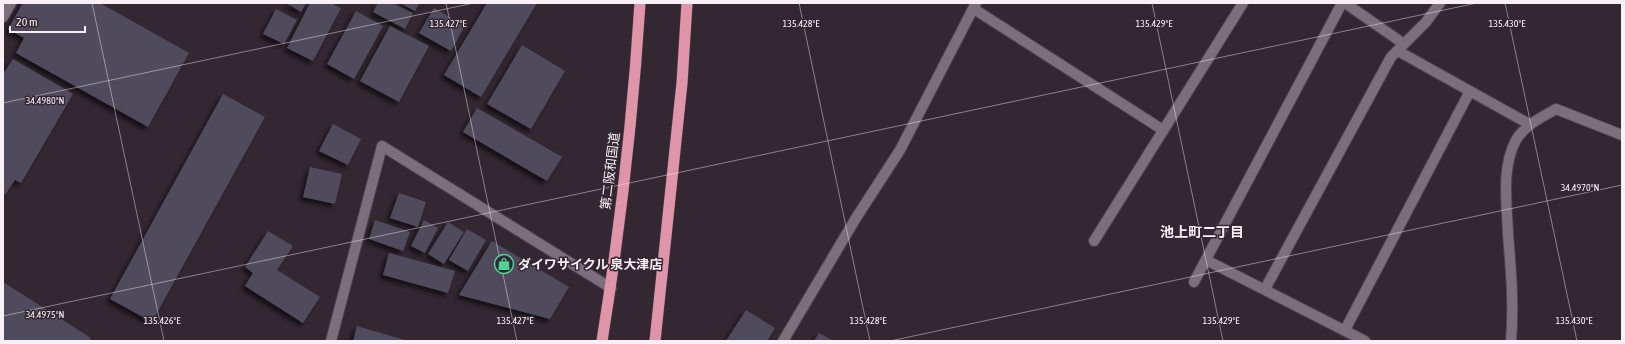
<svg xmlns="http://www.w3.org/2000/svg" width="1625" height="344" viewBox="0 0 1625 344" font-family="'Asap Condensed','Noto Sans JP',sans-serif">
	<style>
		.building { fill: #4f4b5c; filter: url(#shadow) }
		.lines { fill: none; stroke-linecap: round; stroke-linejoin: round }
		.minor-casing { stroke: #50454f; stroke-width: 12 }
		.trunk-casing { stroke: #50454f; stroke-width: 12 }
		.minor { stroke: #7d6e7b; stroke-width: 10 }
		.trunk { stroke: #e094a8; stroke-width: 11 }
		.ticks { fill: none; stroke: #f9f0f7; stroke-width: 1; stroke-opacity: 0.45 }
		.labels { text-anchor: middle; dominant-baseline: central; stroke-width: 3; stroke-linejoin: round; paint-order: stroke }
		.street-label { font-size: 13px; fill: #f9f0f7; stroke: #332732 }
		.poi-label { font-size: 13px; font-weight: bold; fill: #f9f0f7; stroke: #332732; text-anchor: start }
		.neighbourhood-label { font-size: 14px; font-weight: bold; fill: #f9f0f7; stroke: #332732 }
		.ticks-label { font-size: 10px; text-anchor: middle; fill: #f9f0f7; stroke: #332732; stroke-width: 3; stroke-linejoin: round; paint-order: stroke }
	</style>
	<defs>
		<filter id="shadow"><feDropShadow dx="-3.5" dy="3.5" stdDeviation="2" flood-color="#0009"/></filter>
	</defs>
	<rect width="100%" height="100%" fill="#332732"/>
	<!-- building -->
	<g class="building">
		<path d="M23 3H100L189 53 148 127 16 53 24 38 8 29Z"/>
		<path d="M286 3H306L301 12Z"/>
		<path d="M310 3H331L341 8 313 61 287 48Z"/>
		<path d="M378 3H392L413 13 405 29 373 12Z"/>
		<path d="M400 3H420L415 11Z"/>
		<path d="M487 3H537L481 97 444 75Z"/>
		<path d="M434 8 465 26 451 51 419 33Z"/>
		<path d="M276 9 297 20 284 44 263 34Z"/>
		<path d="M356 11 383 26 354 79 327 64Z"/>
		<path d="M390 26 429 46 399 102 360 81Z"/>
		<path d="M522 45 565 71 531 129 487 104Z"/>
		<path d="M13 59 73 94 21 183 15 180 5 195 3 193V74Z"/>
		<path d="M223 94 265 117 152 322 110 299Z"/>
		<path d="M477 108 562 157 547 181 463 132Z"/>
		<path d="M333 124 361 139 348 165 319 151Z"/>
		<path d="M310 167 342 174 335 204 303 197Z"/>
		<path d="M399 193 426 202 418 227 390 218Z"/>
		<path d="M375 220 410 232 403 251 369 239Z"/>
		<path d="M424 220 438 228 425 253 411 246Z"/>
		<path d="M448 222 464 232 444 264 428 254Z"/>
		<path d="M467 229 486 240 468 271 449 260Z"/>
		<path d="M268 231 293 246 277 270 320 297 303 323 245 286 253 273 245 267Z"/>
		<path d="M492 241 569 287 550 319 459 295Z"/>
		<path d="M389 253 455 271 448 293 383 275Z"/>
		<path d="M3 282 91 338 90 341H3Z"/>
		<path d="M746 310 775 328 767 341H726Z"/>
		<path d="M357 326 408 341H353Z"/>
		<path d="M819 333 834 341H814Z"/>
	</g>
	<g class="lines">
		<!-- minor casing -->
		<g class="minor-casing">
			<g id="minor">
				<path d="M1345 3 1404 44"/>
				<path d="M974 9 1163 130"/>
				<path d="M3 17 11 3"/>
				<path d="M1398 51 1529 124"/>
				<path d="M1094 241 1243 3"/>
				<path d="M1206 260 1365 341"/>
				<path d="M1194 282 1342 3"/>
				<path d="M1265 289 1391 57 1426 22 1440 3"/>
				<path d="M1345 330 1470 91"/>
				<path d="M331 341 382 146 611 288"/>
				<path d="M783 341 856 218 900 150 976 3"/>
				<path d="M1511 341C1514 305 1511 270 1508 234 1507 204 1501 168 1516 140 1525 125 1542 117 1556 109L1622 135"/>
			</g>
		</g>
		<!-- trunk casing -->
		<g class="trunk-casing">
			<g id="trunk">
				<path d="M602 341C620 229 633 116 640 3"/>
				<path d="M655 341 682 83 687 3"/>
			</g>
		</g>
		<!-- minor -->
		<use href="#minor" class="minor"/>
		<!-- trunk -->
		<use href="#trunk" class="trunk"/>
	</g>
	<!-- ticks -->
	<path class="ticks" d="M92 3 164 341M446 3 517 341M799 3 870 341M1152 3 1223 341M1505 3 1577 341M3 103 474 3M3 316 1477 3M890 341 1622 185"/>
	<!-- icons -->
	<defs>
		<g id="shop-ring" transform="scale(1)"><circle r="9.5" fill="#332732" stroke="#51d398" stroke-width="1.5"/><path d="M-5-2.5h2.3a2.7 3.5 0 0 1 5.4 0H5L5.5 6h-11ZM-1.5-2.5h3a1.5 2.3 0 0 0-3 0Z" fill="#51d398"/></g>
	</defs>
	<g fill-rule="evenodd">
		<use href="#shop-ring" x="504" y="264"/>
	</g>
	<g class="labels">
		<!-- street labels -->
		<g class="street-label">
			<text transform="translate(610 171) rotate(-83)">第二阪和国道</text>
		</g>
		<!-- poi labels -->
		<g class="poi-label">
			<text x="518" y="264">ダイワサイクル 泉大津店</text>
		</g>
		<!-- neighbourhood labels -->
		<g class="neighbourhood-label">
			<text x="1202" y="232">池上町二丁目</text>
		</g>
	</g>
	<g class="ticks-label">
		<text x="448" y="27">135.427°E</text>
		<text x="801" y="27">135.428°E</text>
		<text x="1154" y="27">135.429°E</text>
		<text x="1507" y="27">135.430°E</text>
		<text x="45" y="104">34.4980°N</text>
		<text x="1580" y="191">34.4970°N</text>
		<text x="45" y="318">34.4975°N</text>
		<text x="162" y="324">135.426°E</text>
		<text x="515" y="324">135.427°E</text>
		<text x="868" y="324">135.428°E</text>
		<text x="1221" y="324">135.429°E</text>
		<text x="1574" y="324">135.430°E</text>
	</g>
	<!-- border -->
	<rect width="1625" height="344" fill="none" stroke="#f9f0f7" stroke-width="8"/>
	<!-- scale -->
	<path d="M10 26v6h75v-6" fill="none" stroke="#f9f0f7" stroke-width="2"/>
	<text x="16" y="26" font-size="12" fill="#f9f0f7" stroke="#332732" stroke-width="3" paint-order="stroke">20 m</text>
</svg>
